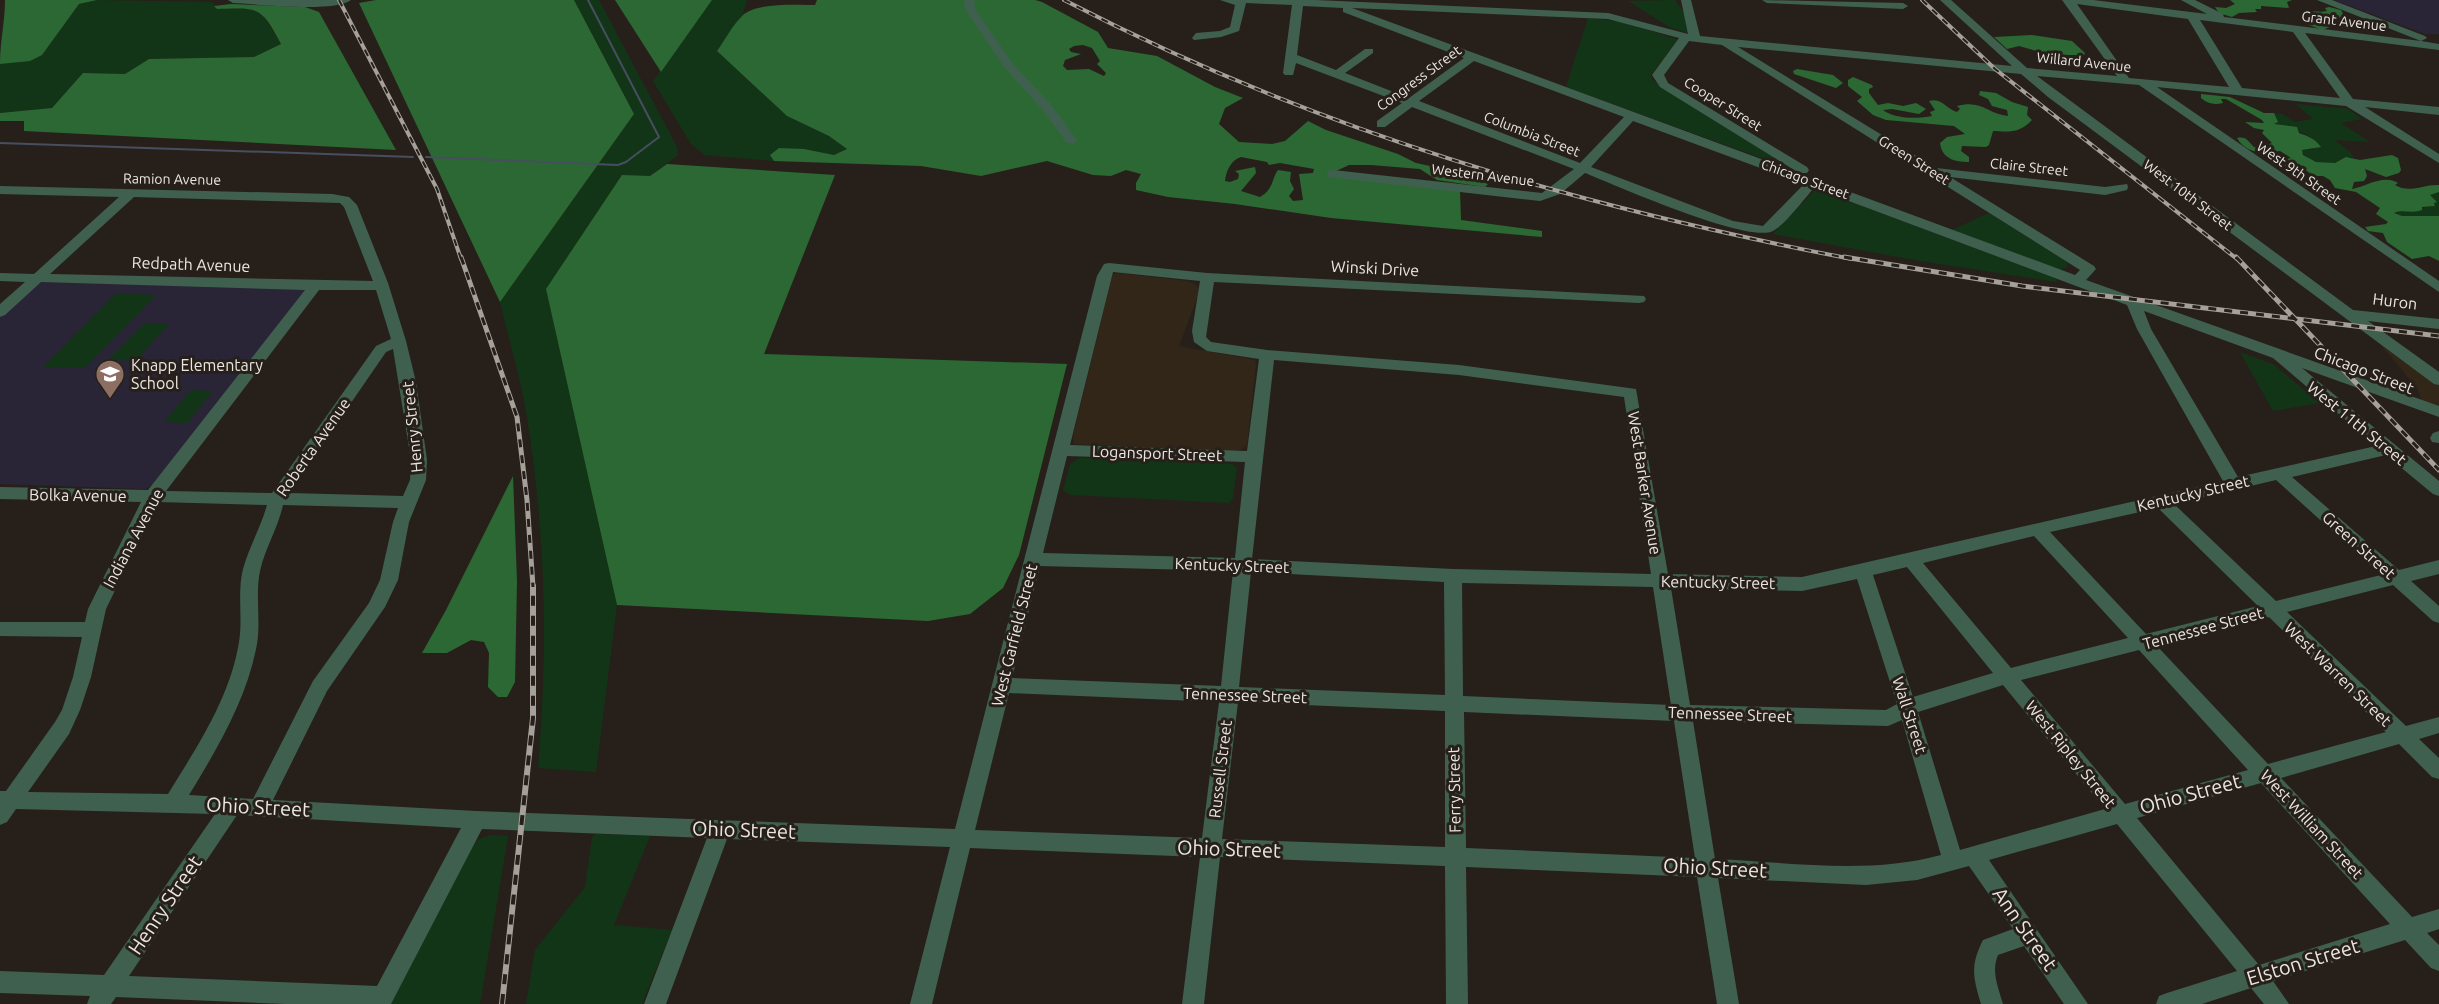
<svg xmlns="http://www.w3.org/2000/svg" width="2439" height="1004" font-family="Ubuntu,sans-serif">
<rect width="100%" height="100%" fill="#27201a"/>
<path fill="#322618" d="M1118 273 1187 281 1197 285 1199 293 1179 346 1255 360 1256 365 1247 445 1242 449 1232 452 1074 444 1073 436 1111 280 1113 274Z
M2380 344 2439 385V410L2423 404 2417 388Z"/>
<path fill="#2a2536" d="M2334 0H2439V34H2425Z
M40 282 301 287 305 290V294L154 483 146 489 0 484V318Z"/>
<path fill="#133517" d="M97 0 212 2 217 9C262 8 258 6 281 44L254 57 149 59 125 74 84 73 52 108 0 113V64L42 55 79 4Z
M574 0H599L677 147 678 155 650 176 546 289 617 605 596 772 538 768C548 651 546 534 527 418 521 379 509 341 500 302L634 114Z
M712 0H747L743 14 717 51 787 116 829 136 847 149 834 155 804 149 771 155 774 161 705 155 691 144 653 81Z
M1675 0 1684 13 1689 33 1671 28 1628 1Z
M1588 18 1623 22 1676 39 1677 41 1651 75 1652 80 1773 156 1774 159 1767 160 1566 87Z
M2296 104 2348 109 2362 119 2341 123 2370 142 2335 140 2350 152 2354 157C2346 157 2343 161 2335 163 2324 166 2306 161 2301 150H2314L2309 136 2289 126 2282 127 2272 123 2274 113 2282 114 2295 122 2313 119Z
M1816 189 2054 278 2057 280 2056 282 1914 260 1773 234Z
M2439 192V216H2402L2393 213 2434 206V199L2429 195Z
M1989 213 2064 260 2068 264 2067 267 2059 270 1952 230Z
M116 293 156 295 85 368 43 367Z
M145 323 169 324 135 361 109 359Z
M2240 352 2273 364 2320 403 2273 411Z
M191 390 213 391 187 423 164 422Z
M1080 458H1130L1232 464 1237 468 1233 498 1229 503 1071 495 1063 490 1070 464Z
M596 834 650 836 614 925 672 930 642 1004H526L535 950 585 887 592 837Z
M490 835 508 836 480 1004H389L470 847 479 839Z"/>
<path fill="#2c6833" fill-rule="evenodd" d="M5 0H97L79 4 42 55 30 61 0 64C0 41 5 22 5 0Z
M376 0H574L634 114 500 302 359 3Z
M615 0H712L661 72Z
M817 0H1035L1042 2 1098 32 1108 48 1157 56 1215 87 1243 98 1225 108 1219 124 1239 142 1272 144 1285 141 1308 121 1326 130 1398 154 1416 163 1462 173 1488 184 1485 187 1437 180 1420 169 1371 165H1349L1336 171 1460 191 1461 220 1542 231V237L1331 218 1235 204 1168 197 1136 190V183L1141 174 1126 170 1111 176 1093 175 1047 161 981 176 921 166 774 161 770 155 779 148 804 149 834 155 847 149 829 136 787 116 717 51C725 40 732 26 742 16 755 2 797 5 815 5ZM1083 45 1092 48 1100 61 1097 64 1106 73 1104 76 1089 69 1067 70 1063 66 1065 60 1081 54 1071 52 1069 49 1074 46ZM1241 157 1267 162 1269 165 1280 163 1314 169 1313 173 1299 174 1303 200 1293 201 1289 196 1294 189 1290 181 1291 172 1278 170C1271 180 1274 189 1260 197L1241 191 1256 173 1255 167 1235 171 1239 174 1238 179 1230 182 1225 181C1226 171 1231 160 1241 157Z
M2230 0H2292L2287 2 2289 8 2261 6V9H2255L2257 12 2239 13 2232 17 2219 13 2215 7 2226 8 2235 4Z
M231 4 305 7 319 12 396 150 24 131V121H0V113L52 108 83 73 125 74 149 59 254 57 281 44C261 6 259 8 217 9L214 6Z
M2329 7 2341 10 2345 18C2332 19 2317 11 2308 15L2310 18 2325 20 2324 23 2330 27 2322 30 2302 22 2306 18 2305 13C2312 10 2320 13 2327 11L2325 8Z
M2032 35 2072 41 2085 53 2084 55H2050L2019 46 2007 49 1994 37Z
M1797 69 1833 75 1843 83 1836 88 1794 74 1793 71Z
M1853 77 1872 85 1873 87 1869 89V93L1878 105 1888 103 1903 106 1916 103 1926 109 1919 114 1892 109 1883 110C1894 119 1918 119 1932 116L1930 112 1935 110 1929 101C1942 97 1946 109 1957 112L1960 109 1957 106C1981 99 1988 114 2008 116L2007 110 1992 106 1988 99 1979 95 1980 91 1996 93 2012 102 2028 107 2027 115 2032 120C2020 133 2010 132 1993 131L1989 145 1986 147 1962 146 1961 151 1969 157V162C1955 162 1942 159 1940 143L1947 137 1965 134 1954 126 1886 120 1873 115 1857 101 1862 97 1848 86V80Z
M2201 94 2230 97 2264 113H2274L2278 122 2274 124 2297 127 2299 133C2308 136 2315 139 2321 147L2302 150 2303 155 2316 162 2335 163 2346 157 2360 160 2392 155 2398 158 2401 170 2399 173 2386 177 2365 169 2367 176 2364 181 2354 182 2352 189C2367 186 2384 174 2398 183L2395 185C2410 194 2423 184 2439 185V192L2430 195 2437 202 2434 203 2435 206 2422 207V210C2413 214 2403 209 2394 213L2402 216H2439V261L2429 256 2412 259 2387 242 2383 233 2368 231 2365 227 2386 224 2388 222 2376 214 2380 208 2356 192 2335 188 2330 180 2323 176H2315L2300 167 2273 165 2272 162 2291 158 2280 151C2264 153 2247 155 2237 138 2247 136 2248 142 2254 147L2260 148 2272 143 2262 133 2264 130 2254 128 2245 122 2264 123 2262 120 2226 99H2221L2223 103C2214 105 2208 104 2201 98Z
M667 164 835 175 764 354 1067 364 1019 555 1003 588 970 614 928 621 617 605 546 289 622 175 650 176Z
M513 476 517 581 515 682 507 697H498L488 687 489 653 484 642 471 640 447 653H422L446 610Z"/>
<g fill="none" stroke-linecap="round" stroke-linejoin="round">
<path stroke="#464e5f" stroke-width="2" d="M0 143 413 157
M426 157 618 165 626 162 659 137 588 0"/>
<path fill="#40604f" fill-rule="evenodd" d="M228 0H351C335 13 257 4 233 3Z
M964 0H974L975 9 1013 64 1049 102 1077 140 1075 143H1067L1041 108 1005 68 965 9Z
M1220 0H1315L1608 13 1688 34 1681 0H1691L1700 36 2012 66 1940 0H1951L2027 68 2117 76 2062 0H2093L2207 14 2181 0H2195L2223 14 2224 17 2421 41 2317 0H2332L2425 36 2427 38 2421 41 2439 44V50L2305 33 2353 99 2439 107V115L2365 107 2439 154V163L2346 106 2157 87 2439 281V292L2139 85 2037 76 2353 310 2439 319V329L2368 321 2439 372V385L2434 384 2048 97 2021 74 1738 47 1936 168 2105 187 2127 184 2128 187 2127 190 2105 195 1950 177 2094 266 2096 269 2086 280 2439 406V417L2302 368 2439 481V496L2433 494 2386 455 2292 477 2399 570 2439 560V574L2411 581 2439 606V623L2433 621 2393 585 2287 612 2406 726 2439 717V733L2419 739 2439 758V779L2432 777 2399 744 2281 778 2412 917 2439 909V929L2427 933 2439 945V971L2431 968 2405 940 2273 981 2289 1004H2264L2251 988 2202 1004H2156L2159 996 2167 993 2237 971 2117 824 1989 860 2088 1004H2064L2024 946 1998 955C1991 971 1998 987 2003 1004H1981C1973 977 1970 966 1983 940L2013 929 1969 866 1917 880 1866 885 1718 878 1739 1004H1717L1697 877 1466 867 1468 1004H1446L1445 866 1220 857 1204 1004H1182L1200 857 970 848 932 1004H910L950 847 727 839 666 1004H644L707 838 482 829 391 1004H286L116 997 111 1004H87L90 996 0 993V971L104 975 215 814 16 809 7 822 0 825V791H6L55 722 62 710 73 677 82 637 0 636V622H85L88 609 141 502 0 499V487L148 490 305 290 41 282 5 315 0 317V304L25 282 0 281V273L34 274 119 197 0 194V186L332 194 349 197 357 205 388 283 406 341 416 382 427 460 426 480 409 522 398 580 385 607 327 691 273 800 476 811 955 829 1097 276 1104 264 1109 263 1207 273 1644 296 1646 299 1644 302 1639 303 1214 282 1206 337 1211 342 1267 350 1459 365 1636 389 1668 574 1802 577 2223 481 2137 329 2127 305 1814 188C1804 199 1785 225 1773 231 1748 244 1615 185 1585 173L1560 194 1540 201 1328 177 1327 174 1328 171 1333 170 1542 193 1574 169 1412 107 1385 127H1377V121L1402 103 1296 63 1293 75H1285L1283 73 1292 5 1246 3 1239 31 1221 37 1194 40 1192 38 1196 33 1220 31 1230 27 1235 5ZM2077 4 2188 19 2229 87 2129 78ZM1303 6 1343 8V12L1464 58 1409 98 1345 73 1373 53V49H1365L1336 70 1297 55ZM1352 8 1608 19 1679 38 1652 75 1660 87 1799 173H1807L1809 170 1807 167 1668 83 1664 75 1689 41 1722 45 2080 270 2075 275ZM2200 20 2293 32 2340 98 2242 88ZM1474 61 1624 117 1580 163 1419 101ZM1633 121 1804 184 1763 226 1733 221 1591 167ZM134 197 340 203 344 207 373 281 50 274ZM1113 272 1200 281 1192 331 1194 342 1207 351 1259 359 1247 451 1070 445ZM319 290H376L391 339 376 346 272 493 166 491ZM2144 311 2273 358 2376 446 2238 477 2151 329ZM393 349 411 460 410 480 403 496 289 493 386 352ZM1274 360 1459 375 1624 397 1651 574 1453 569 1252 559ZM1067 456 1245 462 1235 558 1043 553ZM2276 480 2381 575 2276 601 2174 504ZM158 502 267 505C261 527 249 547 243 569 237 593 243 618 239 642 230 698 197 747 168 794L28 792 69 734 80 710 91 677 106 609ZM283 505 398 508 393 522 380 580 369 603 313 681 253 799 189 795C217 749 247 699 257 644 261 620 255 595 260 571 265 548 278 528 283 505ZM2158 508 2258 606 2146 634 2050 532ZM2034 536 2128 638 2011 668 1923 563ZM1040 566 1233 571 1221 686 1012 678ZM1907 567 1993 673 1913 697 1873 575ZM1251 572 1444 582 1445 695 1239 687ZM1857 579 1897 704 1886 710 1690 705 1671 588 1802 591ZM1462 583 1653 587 1671 705 1463 696ZM2269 617 2386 732 2268 764 2157 646ZM2139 650 2248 770 2125 804 2021 680ZM2003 685 2105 809 1960 850 1918 712ZM1009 693 1219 702 1202 838 975 830ZM1238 702 1445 711V847L1222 839ZM1464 712 1674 721 1695 858 1466 848ZM1902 720 1941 855C1869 875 1789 862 1715 859L1693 721 1888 726ZM2261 783 2390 924 2259 965 2137 818ZM237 815 461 828 377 986 129 976Z
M1762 0 1903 3 1908 6 1903 9 1767 3Z
M2439 431V443L2432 442 2430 438 2433 433Z"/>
<g stroke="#a6a09b" stroke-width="4">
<path id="rail-far2" d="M339 0 437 189 461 259
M1064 0C1315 130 1575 206 1852 259
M1922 0 1995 69 2237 259"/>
</g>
<g stroke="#a6a09b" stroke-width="5">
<path id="rail-far1" d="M461 257 517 417 527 500 533 587
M1844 257 2022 286 2439 336
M2236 257 2439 470"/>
</g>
<g stroke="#a6a09b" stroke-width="6">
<path id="rail" d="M502 1004 533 718V586"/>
</g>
<use href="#rail-far2" stroke="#27201a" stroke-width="2" stroke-dasharray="7" stroke-linecap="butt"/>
<use href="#rail-far1" stroke="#27201a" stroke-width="3" stroke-dasharray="8" stroke-linecap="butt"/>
<use href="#rail" stroke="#27201a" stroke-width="4" stroke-dasharray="10" stroke-linecap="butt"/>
</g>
<defs>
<g id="school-pin" transform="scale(1.5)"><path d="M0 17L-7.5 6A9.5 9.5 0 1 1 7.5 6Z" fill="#8d6e63" stroke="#27201a"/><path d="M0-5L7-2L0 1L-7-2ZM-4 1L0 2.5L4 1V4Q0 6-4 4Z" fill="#fff"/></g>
</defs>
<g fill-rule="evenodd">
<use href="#school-pin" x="110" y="374"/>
</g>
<g text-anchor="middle" stroke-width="6" stroke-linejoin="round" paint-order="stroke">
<g font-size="14" fill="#ebe5e2" stroke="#27201a">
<text transform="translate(2344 21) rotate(7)" y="5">Grant Avenue</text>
<text transform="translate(2084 62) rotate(6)" y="5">Willard Avenue</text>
<text transform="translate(1419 78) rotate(-36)" y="5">Congress Street</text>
<text transform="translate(1723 104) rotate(32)" y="5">Cooper Street</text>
<text transform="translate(1532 134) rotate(21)" y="5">Columbia Street</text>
<text transform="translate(1914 160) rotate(32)" y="5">Green Street</text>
<text transform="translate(2029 167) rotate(6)" y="5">Claire Street</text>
<text transform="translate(2299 173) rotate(35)" y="5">West 9th Street</text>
<text transform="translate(1483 175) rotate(7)" y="5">Western Avenue</text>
<text transform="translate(172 179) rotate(1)" y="5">Ramion Avenue</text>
<text transform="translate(1805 179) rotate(20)" y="5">Chicago Street</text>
<text transform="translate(2188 195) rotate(37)" y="5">West 10th Street</text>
</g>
<g font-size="16" fill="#ebe5e2" stroke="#27201a">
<text transform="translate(191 264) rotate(2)" y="6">Redpath Avenue</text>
<text transform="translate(1375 268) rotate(3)" y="6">Winski Drive</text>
<text transform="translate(2395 301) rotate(7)" y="6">Huron</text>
<text transform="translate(2364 370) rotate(21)" y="6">Chicago Street</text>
<text transform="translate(2357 423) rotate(39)" y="6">West 11th Street</text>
<text transform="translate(412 427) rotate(-96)" y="6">Henry Street</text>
<text transform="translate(313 447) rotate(-55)" y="6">Roberta Avenue</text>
<text transform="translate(1157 453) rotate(2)" y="6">Logansport Street</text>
<text transform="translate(1645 483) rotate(81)" y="6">West Barker Avenue</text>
<text transform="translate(2193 493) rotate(-13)" y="6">Kentucky Street</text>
<text transform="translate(78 495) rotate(1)" y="6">Bolka Avenue</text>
<text transform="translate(133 538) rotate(-62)" y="6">Indiana Avenue</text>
<text transform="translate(2359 545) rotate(42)" y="6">Green Street</text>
<text transform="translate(1232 565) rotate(2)" y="6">Kentucky Street</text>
<text transform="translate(1718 582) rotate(1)" y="6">Kentucky Street</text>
<text transform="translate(2203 628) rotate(-15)" y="6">Tennessee Street</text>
<text transform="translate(1014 635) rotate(-76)" y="6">West Garfield Street</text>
<text transform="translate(2338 674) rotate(44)" y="6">West Warren Street</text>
<text transform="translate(1245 695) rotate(2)" y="6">Tennessee Street</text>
<text transform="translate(1730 714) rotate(2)" y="6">Tennessee Street</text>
<text transform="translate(1910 715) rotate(72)" y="6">Wall Street</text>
<text transform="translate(2071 754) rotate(51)" y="6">West Ripley Street</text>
<text transform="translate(1220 769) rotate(-83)" y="6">Russell Street</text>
<text transform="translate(1454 790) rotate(-91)" y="6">Ferry Street</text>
<text transform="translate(2312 824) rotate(47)" y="6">West William Street</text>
</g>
<g font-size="16" fill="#ebe5e2" stroke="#27201a" text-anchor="start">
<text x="131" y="371">Knapp Elementary<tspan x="131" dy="18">School</tspan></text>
</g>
<g font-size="20" fill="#ebe5e2" stroke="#27201a">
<text transform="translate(2190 794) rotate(-15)" y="7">Ohio Street</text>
<text transform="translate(258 807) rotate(3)" y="7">Ohio Street</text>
<text transform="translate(744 830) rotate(2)" y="7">Ohio Street</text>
<text transform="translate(1229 849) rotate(2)" y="7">Ohio Street</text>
<text transform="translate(1715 868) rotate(3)" y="7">Ohio Street</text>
<text transform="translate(165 905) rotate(-56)" y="7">Henry Street</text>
<text transform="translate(2025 929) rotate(55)" y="7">Ann Street</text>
<text transform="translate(2303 962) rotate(-17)" y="7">Elston Street</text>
</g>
</g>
</svg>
